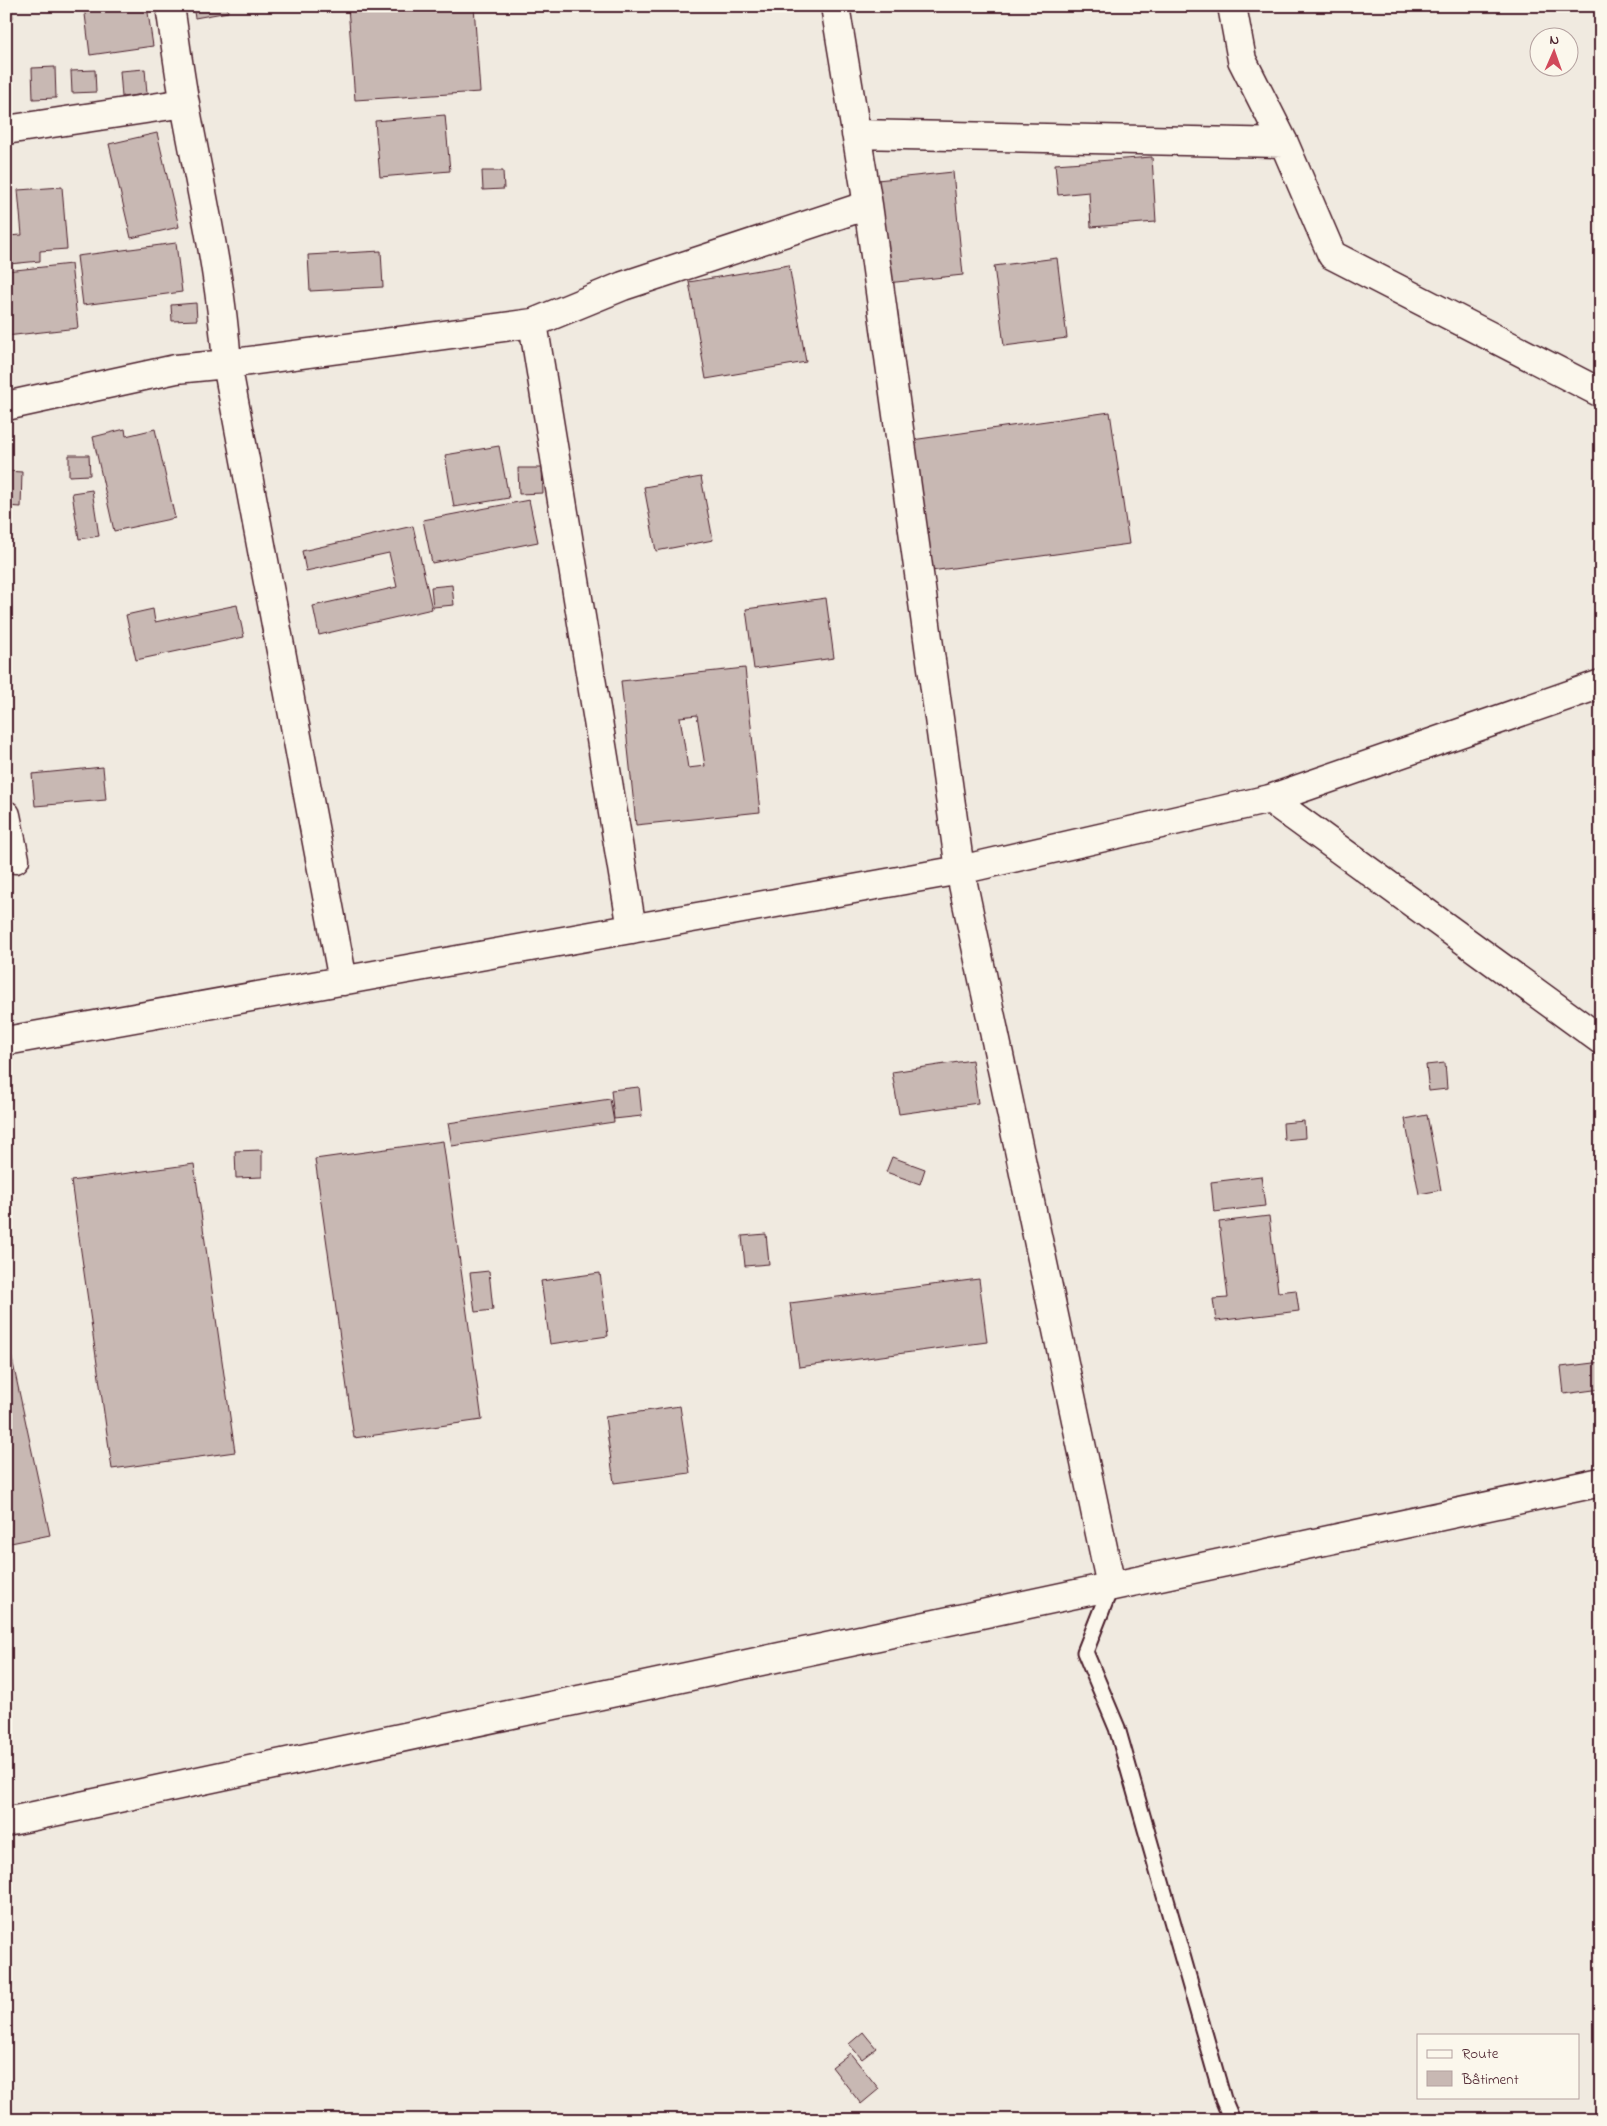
<svg xmlns="http://www.w3.org/2000/svg" width="1607" height="2126" font-family="'Indie Flower',sans-serif">
<rect width="100%" height="100%" fill="#f0eae0"/>
<filter id="ink" filterUnits="userSpaceOnUse"><feTurbulence type="fractalNoise" baseFrequency=".02" numOctaves="2"/><feDisplacementMap in="SourceGraphic" scale="10" xChannelSelector="R" yChannelSelector="G"/><feConvolveMatrix kernelMatrix="1 2 1 2 8 2 1 2 1" color-interpolation-filters="sRGB"/></filter>
<g filter="url(#ink)">
<path fill="#c8b8b3" stroke="#4a1f2b" fill-rule="evenodd" d="M6 6H12L13 18 6 19Z
M84 6H147L153 46 90 55Z
M193 6H227L228 12 195 18Z
M474 6 480 92 355 100 348 7Z
M55 67 56 98 33 99 32 68Z
M145 69 147 94 122 97 120 71Z
M95 70 96 92 72 93 71 71Z
M445 115 450 171 380 177 375 121Z
M157 133 179 227 131 238 109 144Z
M1152 157 1156 222 1091 227 1089 192 1058 195 1055 164Z
M482 171H503L504 189 483 190Z
M953 172 963 275 887 283 877 180Z
M62 187 67 249 40 251V261L9 264 7 236 22 235 18 190Z
M176 243 182 292 83 305 77 256Z
M381 251 383 287 310 291 308 255Z
M1057 258 1067 338 1004 346 994 266Z
M71 264 78 328 6 336V271Z
M789 265 806 362 706 379 689 282Z
M196 303 197 320 172 321 171 305Z
M1110 412 1129 544 931 571 912 440Z
M125 429 126 436 155 429 175 518 114 531 93 437Z
M499 446 509 498 454 507 445 455Z
M69 455H89L90 475 69 476Z
M518 468H542L543 493 519 494Z
M6 471 22 472 21 507 6 506Z
M701 477 713 540 656 551 644 487Z
M92 490 99 536 79 539 72 493Z
M529 500 538 542 432 563 423 520Z
M413 526 432 609 319 635 313 606 397 587 389 553 306 571 302 551Z
M452 585 454 605 433 607 431 587Z
M826 598 834 658 754 669 746 609Z
M237 605 244 637 136 660 126 615 153 609 155 622Z
M745 668 760 812 636 825 621 681ZM697 715 705 766 688 768 680 717Z
M103 767 106 800 35 806 32 774Z
M972 1060 978 1103 899 1114 892 1072Z
M1445 1063 1447 1089 1429 1091 1426 1065Z
M639 1087 642 1116 614 1119 611 1090Z
M610 1099 614 1122 452 1146 448 1123Z
M1427 1115 1441 1190 1419 1194 1405 1119Z
M1304 1121 1305 1138 1284 1140 1283 1123Z
M443 1141 482 1420 354 1438 315 1159Z
M262 1150V1177L236 1178 235 1151Z
M892 1157 925 1169 920 1184 886 1172Z
M194 1164 235 1452 112 1469 71 1181Z
M1261 1176 1265 1206 1214 1212 1211 1182Z
M1269 1216 1278 1292 1296 1290 1299 1311 1216 1321 1213 1299 1228 1298 1219 1222Z
M766 1234 769 1264 745 1266 742 1236Z
M489 1271 493 1310 475 1312 470 1273Z
M600 1273 608 1336 550 1344 541 1281Z
M979 1279 987 1342 799 1367 790 1303Z
M6 1331 50 1535 6 1544Z
M1601 1362V1389L1564 1394 1561 1367Z
M680 1406 690 1473 614 1483 605 1417Z
M863 2032 876 2048 862 2059 849 2044Z
M850 2053 879 2089 861 2104 832 2067Z"/>
<g fill="none" stroke-linecap="round" stroke-linejoin="round">
<g stroke="#4a1f2b" stroke-width="19">
<path id="lane" d="M1111 1586 1085 1652 1117 1728 1223 2099 1232 2120"/>
</g>
<g stroke="#4a1f2b" stroke-width="31">
<path id="street" d="M170 6C175 39 179 72 185 104 201 191 221 276 227 364L343 981
M835 6 868 205 960 870 1111 1586
M1232 6 1242 60 1284 143 1332 255 1601 393
M6 130 185 103
M856 134 1284 143
M533 323 632 929
M6 406 176 369 227 364 533 323 623 286 868 205
M1270 799 1601 684
M6 815 15 859
M6 1041 960 870 1270 799 1601 1040"/>
</g>
<g stroke="#4a1f2b" stroke-width="31">
<path id="primary" d="M6 1822 1601 1482"/>
</g>
<use href="#lane" stroke="#fbf7ec" stroke-width="15"/>
<use href="#street" stroke="#fbf7ec" stroke-width="28"/>
<use href="#primary" stroke="#fbf7ec" stroke-width="28"/>
</g>
</g>
<rect width="1607" height="2126" fill="none" stroke="#fbf7ec" stroke-width="25"/>
<rect x="12" y="12" width="1582" height="2101" fill="none" stroke="#4a1f2b" stroke-width="2" filter="url(#ink)"/>
<rect x="1417" y="2034" width="162" height="65" fill="#fbf7ec" stroke="#b4a19f"/>
<rect x="1427" y="2050" width="25" height="8" fill="#fbf7ec" stroke="#b4a19f"/>
<text x="1462" y="2058" font-size="15" fill="#4a1f2b">Route</text>
<rect x="1427" y="2071" width="25" height="15" fill="#c8b8b3" stroke="#b4a19f"/>
<text x="1462" y="2084" font-size="15" fill="#4a1f2b">Bâtiment</text>
<g transform="translate(1554 52) rotate(2)"><circle r="24" fill="#fbf7ec" stroke="#b4a19f"/>
<path d="M0-4L9 19L0 12L-9 19Z" fill="#d1495b"/>
<text y="-8" font-size="14" font-weight="bold" text-anchor="middle" fill="#4a1f2b">N</text>
</g>
</svg>
